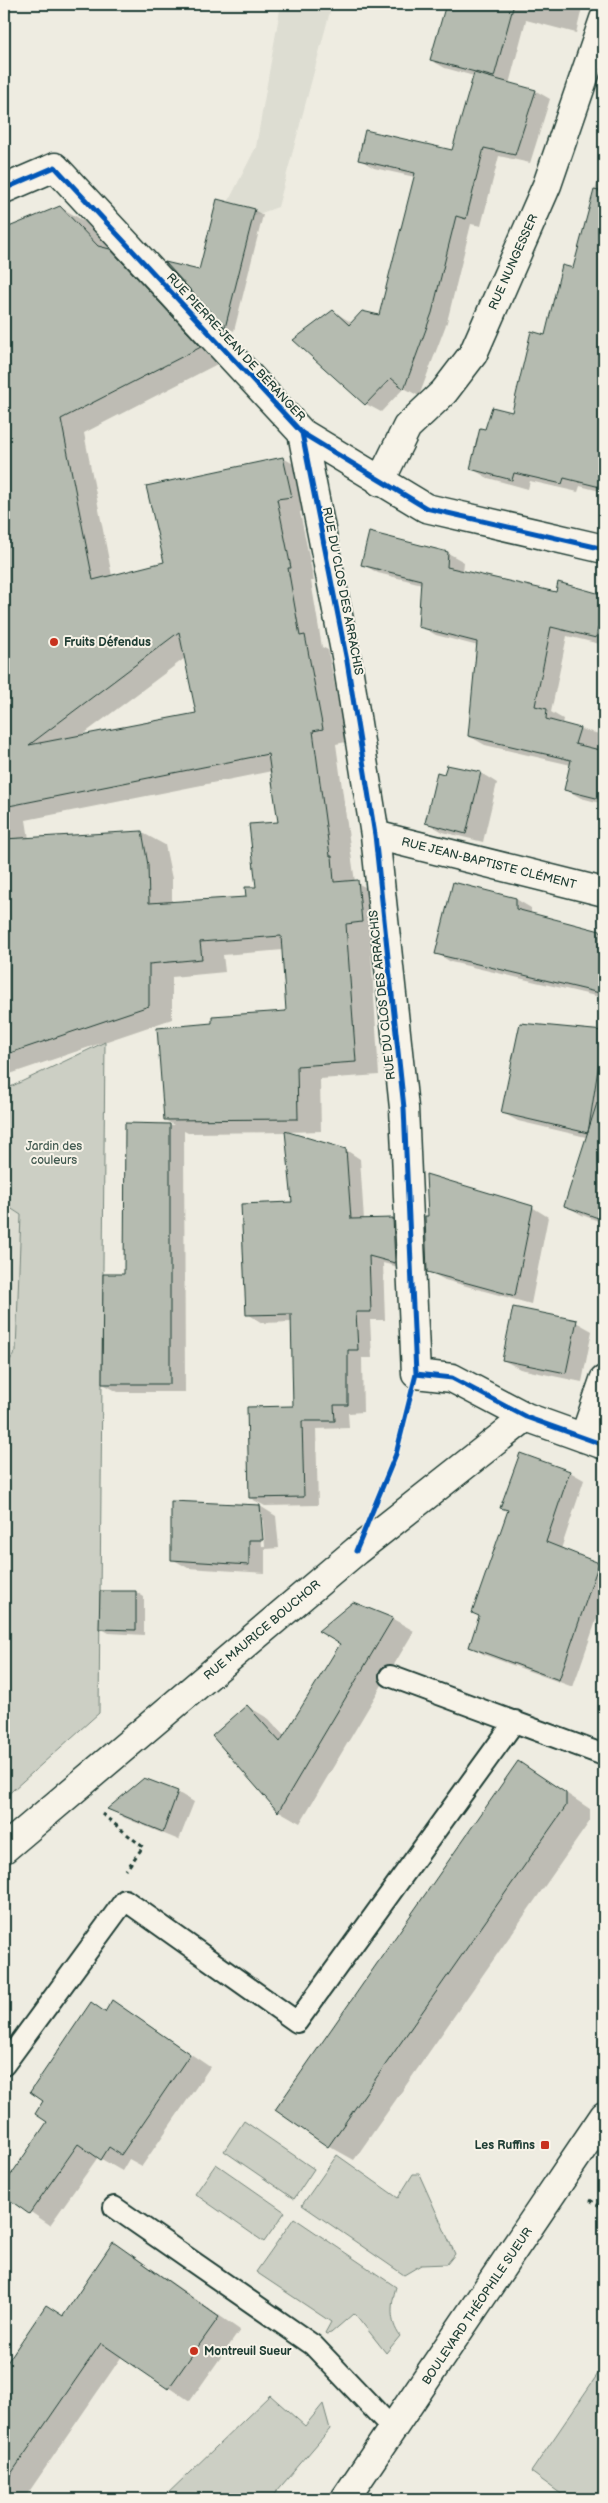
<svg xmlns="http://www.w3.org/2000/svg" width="608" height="2503" font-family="'Balsamiq Sans',sans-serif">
<rect width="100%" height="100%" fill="#eeece1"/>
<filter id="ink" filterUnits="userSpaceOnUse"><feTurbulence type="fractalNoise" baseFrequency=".02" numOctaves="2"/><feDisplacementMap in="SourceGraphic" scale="10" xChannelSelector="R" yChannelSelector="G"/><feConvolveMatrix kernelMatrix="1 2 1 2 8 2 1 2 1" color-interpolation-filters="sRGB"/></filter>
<g filter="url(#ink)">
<path fill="#ddddd2" d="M281 4H332L278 207 214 230 256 147Z
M4 1204 21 1215 16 1351 4 1369Z"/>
<path fill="#cccfc4" stroke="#76867c" d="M105 1042 99 1713 4 1798V1369L16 1351 21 1215 4 1204V1090Z
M244 2121 314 2169 294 2199 224 2151Z
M337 2155 398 2198 413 2174H419L455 2254 447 2264 421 2265 404 2275 302 2205Z
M216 2164 285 2212 264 2242 195 2194Z
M294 2218 396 2287C391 2304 389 2321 400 2336L386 2353 356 2315 353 2314 331 2333 326 2334 325 2333 331 2322 256 2272Z
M604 2365V2499H568L531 2472Z
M270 2395 305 2426 323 2404 330 2429 270 2499H162Z"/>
<path fill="#0003" fill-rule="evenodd" d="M153 4H180L179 9Z
M447 4H583L576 33 526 20 509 84 536 91 550 99 530 163 499 156 481 226 471 224 447 322 419 396 404 388 381 412 366 404 333 311 352 323 380 316 415 177 374 168 359 159 453 151 474 76 445 68 431 60Z
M599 176 604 177V492L580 486 578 492 530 481 528 489 488 478 472 469 486 431 513 413 574 270Z
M60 207 84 221 113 252 133 264 223 361 84 433 112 576 165 563 283 458 306 471 315 510 300 512 314 581H311L322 647 328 650 346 742 336 744 355 882 381 895 385 935 370 936 379 1075 320 1079 321 1131 287 1132 346 1150 360 1159 364 1220 393 1219 408 1227 410 1270 383 1263 385 1320H370L372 1358H362L363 1412 348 1413 349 1428 316 1429 318 1505 265 1506 250 1498 294 1407 293 1322 262 1323 248 1314 293 1203 287 1132 188 1133 184 1131 185 1392H118L103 1384 125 1275 126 1125H174L165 1120 214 1024 287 1012 283 950 223 955 225 972 172 977V1019L10 1074 4 1148V230ZM185 658 198 714 81 736ZM272 771 279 823 257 888 247 898 172 903V879L165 845 141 832 29 839 26 820Z
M254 210 263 215 234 331 226 327 168 264 200 272Z
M448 553 464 562 463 572 557 593 559 584 604 596V645L567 636 551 712 563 719 562 724 603 735 604 732V804L581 798 565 789 571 765 485 745 469 736 478 646 436 635 420 626 422 584 378 573 362 564Z
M448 766 481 773 497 783 483 842 443 832 427 823Z
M516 899 531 908V914L604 932V998L451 962 436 953Z
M521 1025 604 1032 603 1141 518 1121 503 1113Z
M586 1142 604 1147V1223L582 1215 566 1206Z
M532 1207 548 1217 531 1304 445 1280 428 1271 429 1217Z
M576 1322 592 1331 582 1382 520 1369 503 1360Z
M520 1455 570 1472 584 1480 561 1549 604 1567V1598L573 1687 485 1655 470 1646 480 1616 474 1613 509 1511 502 1507Z
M260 1506 276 1516 279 1548 265 1549V1573L188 1568 172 1559ZM260 1513H262L265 1546H262Z
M136 1592 144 1597V1635L109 1633 100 1628Z
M353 1604 393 1619 414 1631 300 1823 279 1811 247 1706 269 1719 285 1737 342 1644Z
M519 1762 590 1809V1821L354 2160 329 2146Z
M177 1792 194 1802 179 1840 125 1818 110 1808Z
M113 2001 210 2067 142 2166 129 2159 122 2171 98 2157 50 2225 4 2194V2187L49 2122 45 2101Z
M113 2244 135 2257 240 2330 190 2401 122 2356 24 2499H4V2369L47 2307 64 2317Z"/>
<path fill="#b5bbb0" stroke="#1f3d34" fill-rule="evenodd" d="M446 4H514L494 77 430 60Z
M474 73 536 90 515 155 484 148 466 219 456 216 432 313 404 389 391 378 365 405 293 340 333 310 349 325 362 311 379 315 415 173 358 160 365 130 452 150Z
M594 190 604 192V488L564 478 562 484 514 473 512 480 470 469 480 428 485 429 492 407 512 412 531 331 545 335 562 265 573 268Z
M217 199 255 209 225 328 165 262 199 270Z
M60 206 98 246 110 249 201 347 61 419 93 580 164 562 146 486 283 457 292 497 277 499 291 568H288L300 636 305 635 323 729 313 731 330 856H332L334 882 358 880 362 922 346 924 356 1062 297 1066 298 1119 164 1120 157 1028 212 1023V1016L286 1011 281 936 200 942 202 959 149 964V1006L4 1055V839L142 831 148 865 149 903 246 897 245 887H256L249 824 278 822 268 754 4 807V229ZM179 632 196 713 29 745Z
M369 532 448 552 447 567 556 592 558 582 604 595V630L598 628 596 638 551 627 535 706 547 709 546 719 580 728 575 744 604 751V800L564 790 571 760 468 736 477 642 418 627 421 580 361 565Z
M447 765 481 772 466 834 425 823 437 772 444 774Z
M453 882 516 898V909L604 932V994L435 954Z
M520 1023 604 1031 588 1133 501 1113Z
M597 1103 604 1105V1220L564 1206Z
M125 1123 170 1124V1384H102L103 1274H124Z
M285 1131 346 1149 351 1219 393 1218 395 1263 369 1256 371 1312H356L358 1350H348V1405H334L335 1421H302L304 1497 249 1498 247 1407 293 1406 291 1314 246 1315 241 1204 292 1202Z
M426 1174 533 1206 515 1296 427 1272 425 1216H428Z
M513 1307 577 1320 566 1373 502 1360Z
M520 1453 570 1471 546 1542 599 1563 559 1680 469 1647 479 1616 472 1613 508 1510 500 1508Z
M171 1501 260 1505 263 1540H249V1565L171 1560Z
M100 1591H136V1630L99 1629Z
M353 1602 393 1618 278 1812 212 1736 247 1705 280 1742 340 1644 318 1631Z
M518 1761 566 1793V1806L328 2147 275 2110Z
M144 1778 178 1791 163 1832 107 1809Z
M112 2000 190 2054 121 2155 109 2147 101 2160 78 2144 29 2214 4 2196V2185L47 2122 35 2114 43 2101 30 2092 91 2002 105 2012Z
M113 2242 219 2317 168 2389 101 2343 4 2484V2367L46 2305 63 2316Z"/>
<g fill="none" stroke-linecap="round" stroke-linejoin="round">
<g stroke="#1f3d34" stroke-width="24">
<path id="lane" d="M390 1676 604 1755
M4 2065 125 1900 297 2022 515 1721
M114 2207 313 2345 393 2429"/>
</g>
<g stroke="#1f3d34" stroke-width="31">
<path id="street" d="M4 189 55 167 302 433 426 508 604 549
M302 433 347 661 375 835 404 1108 416 1374 452 1378 526 1417 604 1445
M380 482 407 427 444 392 473 354 547 185 604 19
M375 835 604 892
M584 1438 604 1380
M4 1849 356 1551 526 1417"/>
</g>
<g stroke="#1f3d34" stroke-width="31">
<path id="secondary" d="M345 2499 604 2116"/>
</g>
<path stroke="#1f3d34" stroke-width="3" stroke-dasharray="4 4" stroke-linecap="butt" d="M102 1814 143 1847 126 1870
M590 2200 604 2209"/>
<use href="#lane" stroke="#f7f3e8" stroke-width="20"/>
<use href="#street" stroke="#f7f3e8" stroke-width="28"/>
<use href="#secondary" stroke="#f7f3e8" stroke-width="28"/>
<g stroke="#f7f3e8" stroke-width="8">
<path id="cycleway" d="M4 189 55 167 302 433 426 508 604 549
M302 433 347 661 375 835 404 1108 416 1374 396 1454 356 1551
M416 1374 452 1378 526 1417 604 1445"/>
</g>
<use href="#cycleway" stroke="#0057b8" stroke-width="5"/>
</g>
</g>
<g fill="#c8321e" stroke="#f7f3e8" stroke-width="2">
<circle cx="54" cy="642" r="5"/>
<rect x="540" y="2140" width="10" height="10" rx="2.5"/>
<circle cx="194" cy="2351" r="5"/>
</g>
<g text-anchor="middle" stroke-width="4" stroke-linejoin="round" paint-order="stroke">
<g font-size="12" fill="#1f3d34" stroke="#f7f3e8">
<text transform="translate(513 262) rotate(-66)" y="4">RUE NUNGESSER</text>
<text transform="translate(236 347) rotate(47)" y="4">RUE PIERRE-JEAN DE BÉRANGER</text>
<text transform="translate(343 591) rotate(79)" y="4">RUE DU CLOS DES ARRACHIS</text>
<text transform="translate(489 863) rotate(14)" y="4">RUE JEAN-BAPTISTE CLÉMENT</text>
<text transform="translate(382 995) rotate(-96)" y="4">RUE DU CLOS DES ARRACHIS</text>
<text transform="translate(262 1630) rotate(-40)" y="4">RUE MAURICE BOUCHOR</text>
<text transform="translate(477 2306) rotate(-56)" y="4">BOULEVARD THÉOPHILE SUEUR</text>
</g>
<g font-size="12" font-weight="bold" fill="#1f3d34" stroke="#f7f3e8" text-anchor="start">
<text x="64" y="646">Fruits Défendus</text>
<text x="535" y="2149" text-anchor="end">Les Ruffins</text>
<text x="204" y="2355">Montreuil Sueur</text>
</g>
<g font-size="12" fill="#425a51" stroke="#f7f3e8">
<text x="54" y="1150">Jardin des<tspan x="54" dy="14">couleurs</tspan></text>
</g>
</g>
<rect width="608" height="2503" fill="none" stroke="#f7f3e8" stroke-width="20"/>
<rect x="10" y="10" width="588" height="2483" fill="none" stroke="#1f3d34" stroke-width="2" filter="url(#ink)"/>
</svg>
